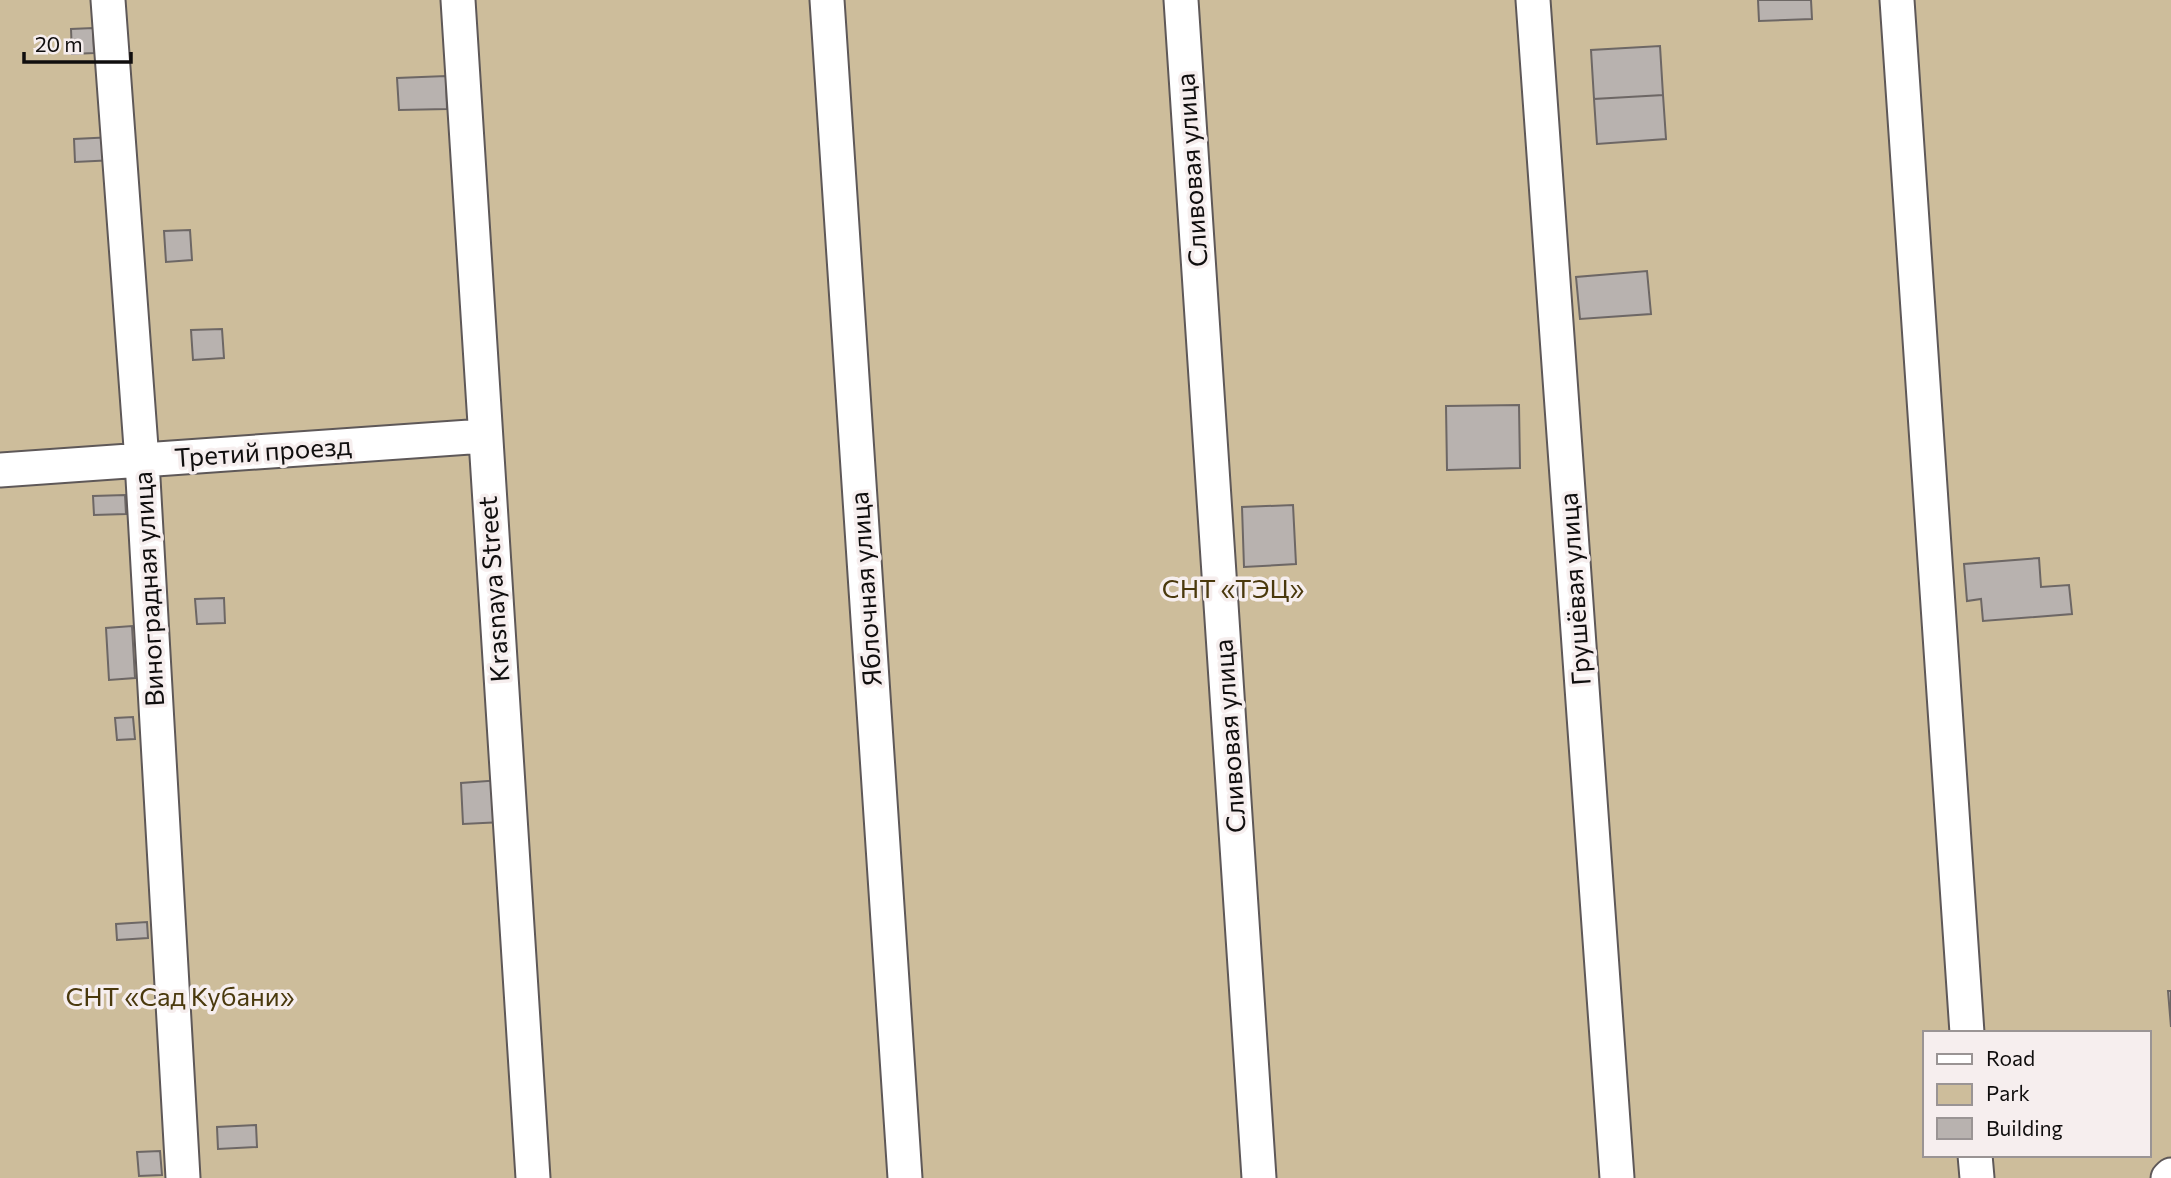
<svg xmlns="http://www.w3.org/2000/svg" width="2171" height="1178" font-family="Commissioner,sans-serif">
<rect width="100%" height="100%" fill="#e8e1e1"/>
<path fill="#cdbd9b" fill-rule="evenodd" d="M0 0H2171V1178H0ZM1924 1033H2148V1155H1924Z"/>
<path fill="#b8b2af" stroke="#6d6765" stroke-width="2" d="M1758 0H1811L1812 19 1759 21Z
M93 28 94 53 72 54 71 29Z
M1660 46 1663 95 1594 99 1591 50Z
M446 76 447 109 399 110 397 78Z
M1663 95 1666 139 1597 144 1594 99Z
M114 137 115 160 75 162 74 139Z
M190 230 192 260 166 262 164 231Z
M1647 271 1651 314 1580 319 1576 277Z
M222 329 224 358 193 360 191 330Z
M1519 405 1520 468 1447 470 1446 406Z
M125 495 126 514 94 515 93 496Z
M1293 505 1296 564 1244 567 1242 507Z
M2039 558 2041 587 2069 585 2072 614 1983 621 1981 599 1967 601 1964 564Z
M224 598 225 623 197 624 195 599Z
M132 626 135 678 109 680 106 628Z
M133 717 135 739 117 740 115 718Z
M501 780 503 822 463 824 461 783Z
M147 922 148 938 117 940 116 924Z
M2168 991H2171V1027Z
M256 1125 257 1147 218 1149 217 1127Z
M160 1151 162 1175 139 1176 137 1152Z"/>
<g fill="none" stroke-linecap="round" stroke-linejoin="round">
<g stroke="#5e5858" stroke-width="37">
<path id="street" d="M108 0 142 461 183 1178
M458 0 533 1178
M827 0 905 1178
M1181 0 1259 1178
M1533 0 1617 1178
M1897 0 1967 1033
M0 470 484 436
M1975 1155 1977 1178
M2168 1178 2171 1175"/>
</g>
<use href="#street" stroke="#fff" stroke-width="33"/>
</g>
<g text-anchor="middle" stroke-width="7" stroke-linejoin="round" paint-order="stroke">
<g font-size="26" fill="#100e0e" stroke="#f6eeee">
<text transform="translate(1192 170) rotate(-94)" y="9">Сливовая улица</text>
<text transform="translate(263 452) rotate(-4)" y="9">Третий проезд</text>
<text transform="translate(149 589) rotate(-93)" y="9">Виноградная улица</text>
<text transform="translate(494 589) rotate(-94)" y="9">Krasnaya Street</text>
<text transform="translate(866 589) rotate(-94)" y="9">Яблочная улица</text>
<text transform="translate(1575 589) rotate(-94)" y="9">Грушёвая улица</text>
<text transform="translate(1230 736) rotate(-94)" y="9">Сливовая улица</text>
</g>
<g font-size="26" fill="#4a390d" stroke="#f6eeee">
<text x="1233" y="598">СНТ «ТЭЦ»</text>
<text x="180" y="1006">СНТ «Сад Кубани»</text>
</g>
</g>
<rect x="1923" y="1031" width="228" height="126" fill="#f6eeee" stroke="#9a9494" stroke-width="2"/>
<rect x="1937" y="1054" width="35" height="10" fill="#ffffff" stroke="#9a9494" stroke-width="2"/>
<text x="1986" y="1066" font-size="21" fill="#100e0e">Road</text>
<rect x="1937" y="1084" width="35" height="21" fill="#cdbd9b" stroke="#9a9494" stroke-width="2"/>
<text x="1986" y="1101" font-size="21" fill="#100e0e">Park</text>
<rect x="1937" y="1118" width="35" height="21" fill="#b8b2af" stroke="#9a9494" stroke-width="2"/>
<text x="1986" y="1136" font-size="21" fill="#100e0e">Building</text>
<path d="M24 52v10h107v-10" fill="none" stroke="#100e0e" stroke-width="3.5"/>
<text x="35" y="52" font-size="21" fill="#100e0e" stroke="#f6eeee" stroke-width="5" paint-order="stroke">20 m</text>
</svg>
